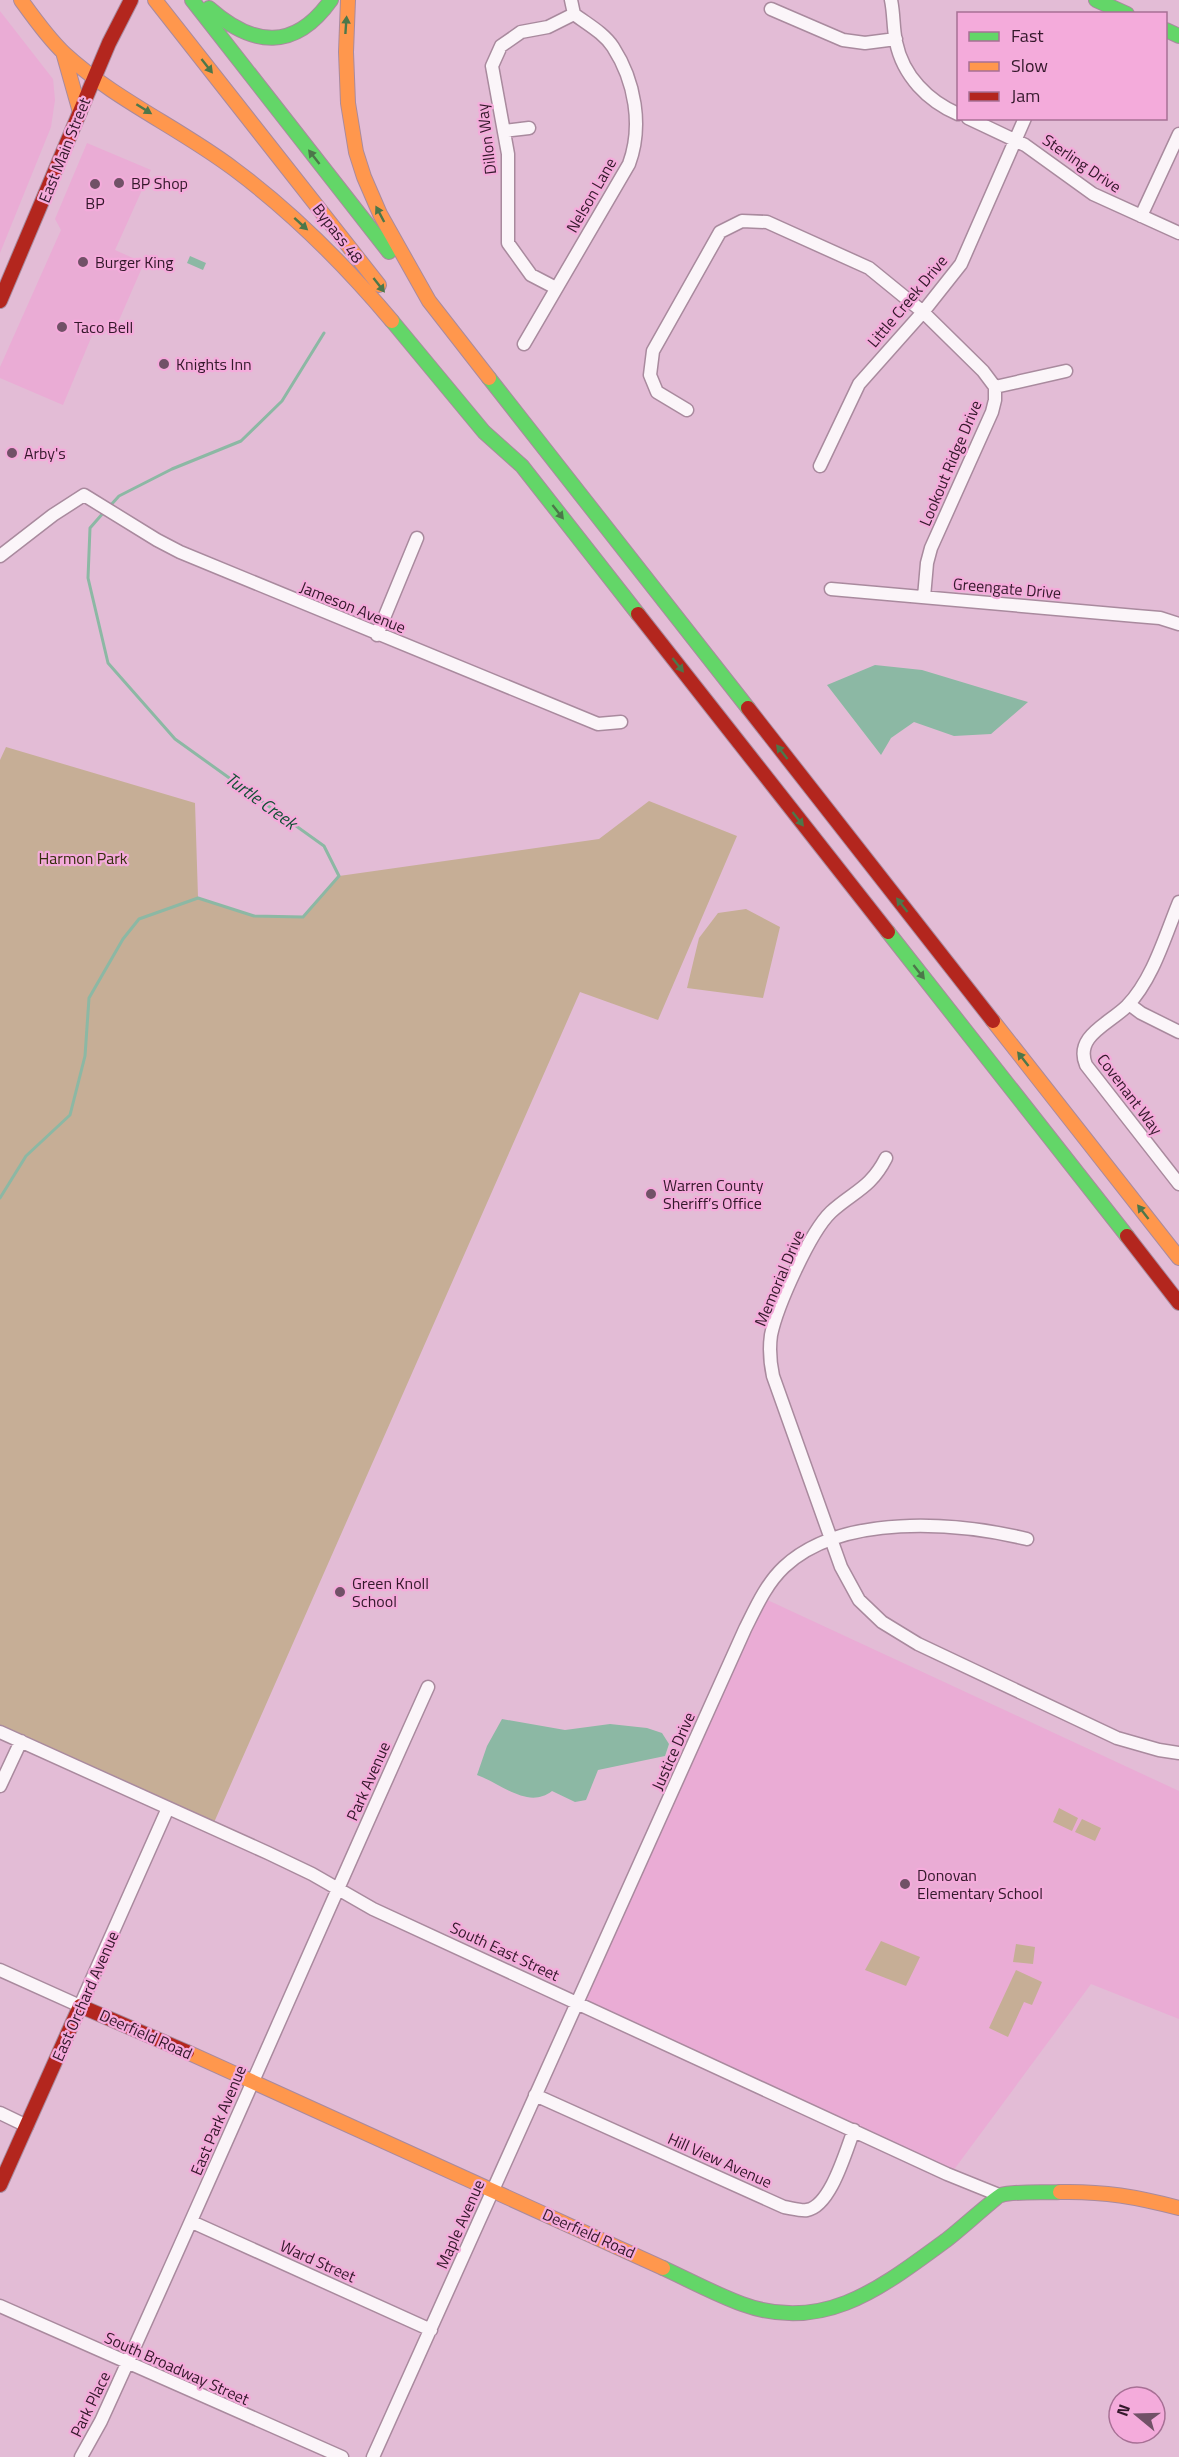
<svg xmlns="http://www.w3.org/2000/svg" width="1179" height="2457" font-family="'Titillium Web',sans-serif">
<rect width="100%" height="100%" fill="#e3bcd6"/>
<path fill="#eaacd5" d="M0 11 53 79 55 100 51 127 0 253Z
M87 143 151 170 115 250 144 263 113 334 96 326 63 405 0 378V367L61 230 55 219Z
M761 1597 1179 1791V2019L1091 1984 950 2175 577 2003Z"/>
<path fill="#c6ae96" d="M6 747 195 803 198 897 254 916 303 917 339 876 599 839 649 801 737 836 658 1020 580 992 212 1827 0 1732V760Z
M746 909 780 927 763 998 687 988 699 938 718 913Z
M1059 1808 1078 1818 1072 1831 1053 1822Z
M1082 1819 1101 1828 1095 1841 1075 1832Z
M881 1941 920 1957 906 1986 865 1970Z
M1016 1944 1035 1947 1033 1964 1013 1962Z
M1016 1970 1042 1982 1032 2005 1024 2002 1008 2037 989 2028Z"/>
<path fill="#8cb8a4" d="M190 256 206 263 203 270 187 263Z
M875 665 922 670 1028 702 991 734 954 736 914 722 891 738 881 755 827 685Z
M502 1719 565 1730 610 1724 647 1728 662 1733 669 1744 665 1756 598 1770 586 1800 575 1802 552 1791C528 1810 500 1783 477 1775L487 1746Z"/>
<g fill="none" stroke-linecap="round" stroke-linejoin="round">
<path stroke="#8cb8a4" stroke-width="3" d="M109 507 119 496 172 469 241 441 282 401 324 333
M0 1198 26 1156 70 1115 85 1056 89 998 123 939 139 919 198 898 254 916 303 917 339 876 324 846 175 739 108 663 88 578 90 528 104 512"/>
<g stroke="#a98a9e" stroke-width="15">
<path id="street" d="M891 0C894 14 893 28 896 42 903 76 928 101 958 114
M771 9 843 40 865 43 896 39
M968 118 1025 145 1093 194 1179 233
M504 131 529 128
M1141 216 1179 134
M556 288 531 275 508 243V154L492 66 501 46 521 32 548 27 574 14
M524 344 629 164C643 126 635 81 613 47 604 33 587 24 574 14L571 0
M995 387 1066 371
M687 410 657 392 650 375 653 351 720 232 742 221 767 222 869 268 923 312 983 371 995 387V400L992 412 931 548 927 563 924 597
M820 466 859 384 923 312 961 264 1025 118
M0 556 53 515 84 495 157 540 180 552 598 724 621 722
M831 589 1136 616 1160 618 1179 624
M377 635 417 538
M1179 902C1165 936 1153 979 1127 1006 1109 1024 1074 1036 1086 1065L1179 1184
M1129 1004 1141 1013 1179 1032
M886 1158C870 1189 854 1191 831 1212 810 1232 777 1306 771 1335 769 1349 770 1362 773 1376L841 1567 859 1600 882 1622 918 1644 1117 1738 1159 1750 1179 1753
M0 1732 268 1853 312 1874 373 1909 947 2174 999 2195
M0 1786 21 1741
M0 1970 80 2006 168 1808
M535 2095 784 2207C791 2208 801 2211 807 2210 831 2206 846 2150 854 2130
M0 2113 27 2126
M192 2222 431 2330
M0 2306 342 2457
M81 2457 101 2421C212 2178 318 1931 428 1687
M373 2457 745 1629C756 1607 766 1584 784 1567 842 1513 955 1522 1027 1539"/>
</g>
<g stroke="#a98a9e" stroke-width="16">
<path id="fast" d="M192 0 389 252
M1096 0 1127 14
M209 8C253 47 295 51 331 0
M1166 30 1179 36
M392 321 484 432 522 466 638 614
M489 378 748 708
M888 932 1127 1236
M663 2268C689 2280 715 2294 742 2304 824 2334 882 2287 945 2241 954 2235 997 2196 1001 2195 1014 2191 1044 2193 1060 2192"/>
</g>
<g stroke="#a98a9e" stroke-width="16">
<path id="slow" d="M21 0C34 18 48 38 64 53 115 100 180 128 234 169 293 213 345 265 392 321
M155 0 379 285
M348 0 346 52 348 103 356 152 364 177 380 214 429 301 489 378
M63 52 80 112
M993 1021 1179 1258
M187 2052 663 2268
M1060 2192C1104 2191 1137 2197 1179 2208"/>
</g>
<g stroke="#a98a9e" stroke-width="16">
<path id="jam" d="M0 301 109 43 131 0
M638 614 888 932
M748 708 993 1021
M1127 1236 1179 1303
M0 2185 80 2006 187 2052"/>
</g>
<use href="#street" stroke="#fbf5f9" stroke-width="12"/>
<use href="#fast" stroke="#63d668" stroke-width="14"/>
<use href="#slow" stroke="#ff974d" stroke-width="14"/>
<use href="#jam" stroke="#b3261e" stroke-width="14"/>
</g>
<defs><path id="oneway-solid" d="M-6-.8H1V-3.2L6.5 0L1 3.2V.8H-6Z" transform="scale(1.5)"/></defs>
<g fill="#4c774a">
<use href="#oneway-solid" transform="translate(346 25) rotate(-86)"/>
<use href="#oneway-solid" transform="translate(207 66) rotate(52)"/>
<use href="#oneway-solid" transform="translate(144 109) rotate(32)"/>
<use href="#oneway-solid" transform="translate(314 157) rotate(-128)"/>
<use href="#oneway-solid" transform="translate(380 214) rotate(-118)"/>
<use href="#oneway-solid" transform="translate(301 224) rotate(42)"/>
<use href="#oneway-solid" transform="translate(379 285) rotate(52)"/>
<use href="#oneway-solid" transform="translate(558 512) rotate(52)"/>
<use href="#oneway-solid" transform="translate(678 665) rotate(52)"/>
<use href="#oneway-solid" transform="translate(782 752) rotate(-128)"/>
<use href="#oneway-solid" transform="translate(798 819) rotate(52)"/>
<use href="#oneway-solid" transform="translate(902 905) rotate(-128)"/>
<use href="#oneway-solid" transform="translate(919 972) rotate(52)"/>
<use href="#oneway-solid" transform="translate(1023 1059) rotate(-128)"/>
<use href="#oneway-solid" transform="translate(1143 1212) rotate(-128)"/>
</g>
<g fill="#715167" stroke="#f4abdb" stroke-width="2">
<circle cx="119" cy="183" r="6"/>
<circle cx="95" cy="184" r="6"/>
<circle cx="83" cy="262" r="6"/>
<circle cx="62" cy="327" r="6"/>
<circle cx="164" cy="364" r="6"/>
<circle cx="12" cy="453" r="6"/>
<circle cx="651" cy="1194" r="6"/>
<circle cx="340" cy="1592" r="6"/>
<circle cx="905" cy="1884" r="6"/>
</g>
<g text-anchor="middle" stroke-width="4.5" stroke-linejoin="round" paint-order="stroke">
<g font-size="16" fill="#34182b" stroke="#f4abdb">
<text transform="translate(486 139) rotate(-97)" y="6">Dillon Way</text>
<text transform="translate(64 150) rotate(-68)" y="6">East Main Street</text>
<text transform="translate(1082 163) rotate(34)" y="6">Sterling Drive</text>
<text transform="translate(591 195) rotate(-60)" y="6">Nelson Lane</text>
<text transform="translate(338 233) rotate(52)" y="6">Bypass 48</text>
<text transform="translate(907 301) rotate(-50)" y="6">Little Creek Drive</text>
<text transform="translate(950 463) rotate(-67)" y="6">Lookout Ridge Drive</text>
<text transform="translate(1007 588) rotate(5)" y="6">Greengate Drive</text>
<text transform="translate(353 607) rotate(22)" y="6">Jameson Avenue</text>
<text transform="translate(1130 1094) rotate(53)" y="6">Covenant Way</text>
<text transform="translate(779 1278) rotate(-67)" y="6">Memorial Drive</text>
<text transform="translate(673 1751) rotate(-66)" y="6">Justice Drive</text>
<text transform="translate(368 1781) rotate(-66)" y="6">Park Avenue</text>
<text transform="translate(505 1951) rotate(25)" y="6">South East Street</text>
<text transform="translate(85 1996) rotate(-66)" y="6">East Orchard Avenue</text>
<text transform="translate(146 2034) rotate(24)" y="6">Deerfield Road</text>
<text transform="translate(218 2120) rotate(-67)" y="6">East Park Avenue</text>
<text transform="translate(720 2160) rotate(24)" y="6">Hill View Avenue</text>
<text transform="translate(460 2224) rotate(-66)" y="6">Maple Avenue</text>
<text transform="translate(589 2233) rotate(24)" y="6">Deerfield Road</text>
<text transform="translate(318 2261) rotate(24)" y="6">Ward Street</text>
<text transform="translate(177 2368) rotate(24)" y="6">South Broadway Street</text>
<text transform="translate(90 2404) rotate(-64)" y="6">Park Place</text>
</g>
<g font-size="16" fill="#34182b" stroke="#f4abdb" text-anchor="start">
<text x="131" y="189">BP Shop</text>
<text x="95" y="209" text-anchor="middle">BP</text>
<text x="95" y="268">Burger King</text>
<text x="74" y="333">Taco Bell</text>
<text x="176" y="370">Knights Inn</text>
<text x="24" y="459">Arby's</text>
<text x="663" y="1191">Warren County<tspan x="663" dy="18">Sheriff’s Office</tspan></text>
<text x="352" y="1589">Green Knoll<tspan x="352" dy="18">School</tspan></text>
<text x="917" y="1881">Donovan<tspan x="917" dy="18">Elementary School</tspan></text>
</g>
<g font-size="16" fill="#35300d" stroke="#f4abdb">
<text x="83" y="864">Harmon Park</text>
</g>
<g font-size="18" font-style="italic" fill="#115035" stroke="#f4abdb">
<text transform="translate(261 801) rotate(36)" y="6">Turtle Creek</text>
</g>
</g>
<rect x="957" y="12" width="210" height="108" fill="#f4abdb" stroke="#a77095" stroke-width="1.5"/>
<rect x="969" y="32" width="30" height="9" fill="#63d668" stroke="#a77095" stroke-width="1.5"/>
<text x="1011" y="42" font-size="18" fill="#34182b">Fast</text>
<rect x="969" y="62" width="30" height="9" fill="#ff974d" stroke="#a77095" stroke-width="1.5"/>
<text x="1011" y="72" font-size="18" fill="#34182b">Slow</text>
<rect x="969" y="92" width="30" height="9" fill="#b3261e" stroke="#a77095" stroke-width="1.5"/>
<text x="1011" y="102" font-size="18" fill="#34182b">Jam</text>
<g transform="translate(1137 2415) rotate(289)"><circle r="28" fill="#f4abdb" stroke="#a77095" stroke-width="1.5"/>
<path d="M0-4.5L10 22L0 15L-10 22Z" fill="#715167"/>
<text y="-9" font-size="16" font-weight="bold" text-anchor="middle" fill="#34182b">N</text>
</g>
</svg>
